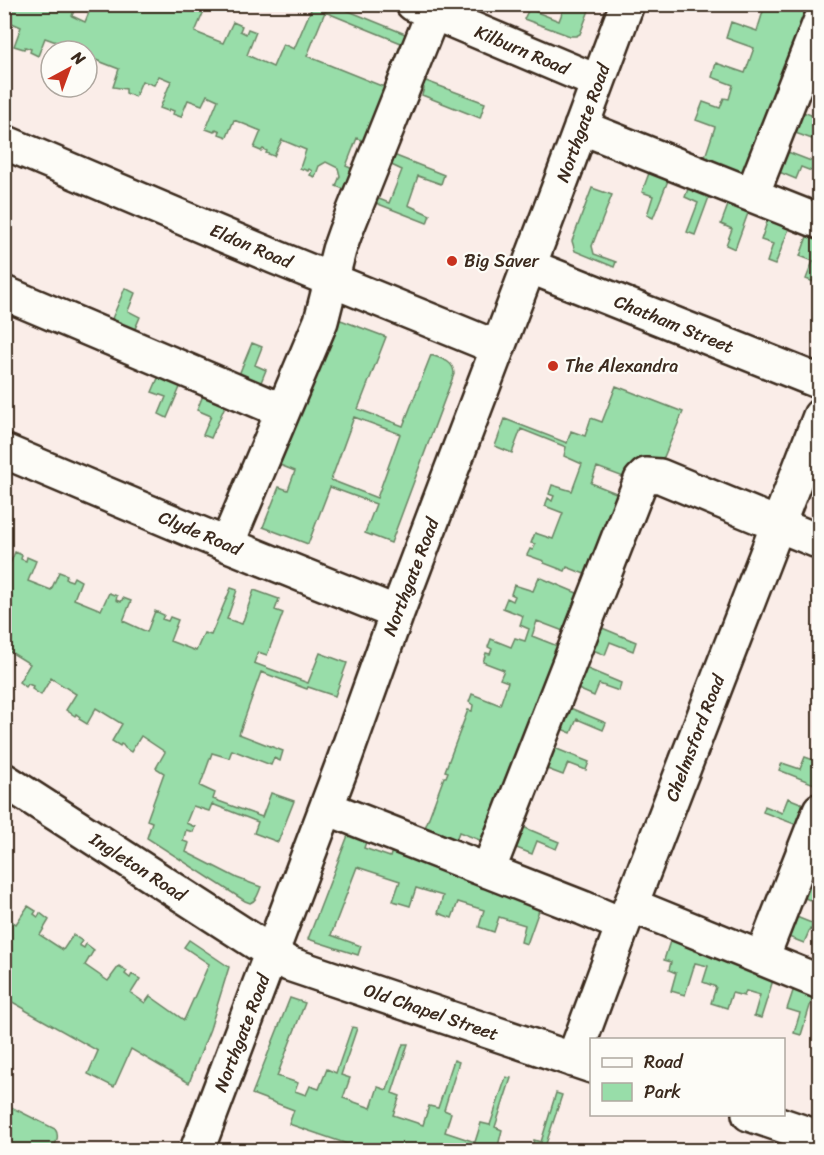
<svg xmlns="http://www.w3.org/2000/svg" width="824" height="1155" font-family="Sriracha,sans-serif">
<rect width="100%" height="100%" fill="#faede8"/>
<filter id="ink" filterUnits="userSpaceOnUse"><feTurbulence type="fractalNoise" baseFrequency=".0167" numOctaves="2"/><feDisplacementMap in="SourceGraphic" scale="12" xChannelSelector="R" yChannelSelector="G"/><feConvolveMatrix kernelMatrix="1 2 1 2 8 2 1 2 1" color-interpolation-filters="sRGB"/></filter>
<g filter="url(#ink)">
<path fill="#98dda9" stroke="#6a8464" stroke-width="1.5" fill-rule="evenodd" d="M4 5H76L72 16 85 22 92 5H198L197 8 204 11 195 32 223 43 233 22 242 26 240 31 246 34 248 29 256 32 247 55 273 67 283 44 294 49 313 5H334L415 38 373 145 357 138 346 166 362 173 351 192 336 186 340 176 338 168 326 162 319 166 315 177 310 175 312 171 309 169 308 171 300 168 306 150 282 140 274 156 266 153 267 151 263 149 261 151 254 148 261 131 234 120 227 137 219 134 220 131 216 129 214 132 206 129 218 100 207 95 202 105 188 100 181 117 173 114 174 111 169 109 168 111 160 108 171 81 159 76 154 85 142 81 135 97 126 93V89L113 87 119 69 88 57 87 58V51H69L70 47 45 38 38 56 30 52 31 49 25 47 24 49 14 46 21 27 5 20ZM325 12 401 43 384 87 307 56Z
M565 5H591L580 34 576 36H570L524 19 529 9 559 21Z
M763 5H819L750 178 681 159 685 150 705 157 715 127 696 120 703 102 720 108 724 98 729 99 733 85 712 77 716 63 745 73 754 48 726 38 731 22 757 31 765 5Z
M418 78 485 103 480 118 422 95 424 88 415 85Z
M795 109 819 118V127L817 126 812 139 787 130Z
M780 149 819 164V174L801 167 796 179 772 169Z
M386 152 444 175 441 184 418 176 408 205 430 215 427 223 368 200 369 195 389 203 402 170 383 161Z
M652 165 671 173 653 218 647 215 653 196 642 192Z
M691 181 712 189 695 235 687 232 698 203 685 197Z
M592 188 612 195 592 246 594 254 616 262 614 267 575 251 572 241Z
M731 197 751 205 735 249 726 245 732 229 721 224Z
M770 213 792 221 775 265 767 262 773 244 761 240Z
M810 228 819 232V268L814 282 806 279 813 261 800 256Z
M125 288 135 293 128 311 140 317 131 338 108 328Z
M330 316 386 337 358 409 403 426 431 355C442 359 454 361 454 374L391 543 365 533 376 504 330 487 308 544 263 527 279 487 288 490 295 471 270 461ZM354 417 400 434 377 498 331 480Z
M252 343 262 347 255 365 266 370 257 392 236 382Z
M162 369 184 378 167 418 159 414 166 397 152 392Z
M616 386 683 412 664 457 626 478 597 467 591 483 626 497 592 577 567 567 565 571 544 563V561L527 555 530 549 533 550 535 544 531 543 535 533 553 539 563 513 545 506 548 498 552 501 554 496 549 494 552 485 572 491 582 464 564 456 566 447 521 429 512 453 495 446 505 419 567 443 571 431 585 436 591 418 602 422Z
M206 388 229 397 211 438 203 435 211 416 197 410Z
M15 552 22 555 21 559 26 561 27 557 36 561 28 581 51 590 59 572 67 575 66 579 72 581 74 577 81 581 74 599 101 610 109 593 117 596 116 600 121 602 123 598 131 601 123 621 147 632 155 611 164 615 162 619 168 621 170 617 178 620 170 641 196 651 204 633 211 635 231 588 237 590 227 619 242 624 254 590 279 599 275 610 283 613 267 655 258 652 254 663 308 683 320 653 347 663 335 696 308 687 307 689 261 672 239 734 283 751 280 761 274 758 271 765 232 750 229 758 212 753 200 786 215 793 213 799 262 817 271 793 294 801 278 842 254 833 258 822 212 804 209 811 193 806 186 823 195 827 193 832 186 830 183 841 189 843 186 852 237 878 261 887C258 894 257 900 250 903L245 901 147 838 152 822 147 820 164 773 156 768 165 752 141 736 131 752 125 748 123 745 121 744 120 746 112 741 122 724 96 708 87 724 79 719 80 717 76 714 75 716 66 710 76 694 51 678 41 695 32 689 33 686 28 684 26 687 19 682 30 664 4 648 5 572 6 573Z
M539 577 584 596 566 632 537 621 532 636 565 649 490 844 459 832 453 848 422 836 444 777H446L448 772 445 771 468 710 472 711 473 705 469 702 472 694 500 705 508 682 500 679 504 670 483 662 486 653 490 654 492 649 488 647 491 639 511 647 515 638 525 641 529 629 520 625 523 616 503 608 507 598 513 601 515 596 511 594 514 585 533 591Z
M595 625 636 642 633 651 610 642 605 655 586 647Z
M578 665 621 683 619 691 599 684 594 696 571 686Z
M563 705 606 723 603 730 577 719 571 733 555 726Z
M547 745 589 762 586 770 568 763 563 775 539 766Z
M805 757 819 762V786L779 770 782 763 800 769Z
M788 798 813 808 805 828 763 812 765 806 782 813Z
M516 824 559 842 556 849 537 841 532 854 509 845Z
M352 825 369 832 364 848 390 857 395 842 543 899 527 944 521 942 525 925 499 917 494 932 479 927 484 910 458 902 452 918 438 913 443 896 416 888 410 906 393 901 400 881 357 867 331 935 361 946 358 955 308 939Z
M805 873 819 879V904L796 894Z
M28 906 36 911 34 914 38 917 40 913 49 920 40 935 63 950 73 935 82 941 79 945 84 948 86 944 94 950 85 965 108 981 119 966 127 971 125 974 130 978 132 974 140 979 131 993 145 1003 150 996 184 1020 209 964 184 947 189 940 229 967 210 1029 189 1083 131 1049 114 1087 88 1074 98 1051 25 1010V1009L9 1000 5 1009V917L16 924Z
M789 914 819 926V933L810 929 804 943 781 934Z
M673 932 775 974 761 1018 754 1016 760 995 746 991 744 996 732 993 727 1008 711 1003 716 987 703 982 708 966 695 963 685 995 671 991 676 973 669 970 671 962 664 960Z
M796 982 815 990 801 1035 794 1033 800 1013 787 1009Z
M290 998 305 1003 277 1076 298 1083 295 1091 306 1095 310 1086 319 1089 327 1069 336 1073 352 1027 357 1028 341 1075 350 1078 343 1098 371 1108 378 1087 387 1090 403 1044H408L392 1093 400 1096 393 1115 423 1125 429 1106 438 1108 454 1060 459 1062 444 1110 451 1113 445 1132 475 1142 481 1123 490 1125 506 1077 511 1078 495 1127 502 1130 497 1150H365L289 1124 294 1110 252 1094Z
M556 1093 562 1095 546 1144 555 1147 553 1150H531L534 1140 541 1142Z
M5 1104 55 1129C60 1136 56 1142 53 1150H20L5 1143Z"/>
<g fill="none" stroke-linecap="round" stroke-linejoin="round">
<g stroke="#3b2a1e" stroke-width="38">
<path id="minor" d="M413 4 598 82
M581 127 820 222
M4 142 275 257 498 348
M752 195 820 22
M529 266 820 382
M4 293 283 411
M4 451 201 534 397 613
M227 544 321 321 339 250 345 233 433 13
M4 780 289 964 592 1066
M327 808 583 908 623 925
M488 871 641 480 646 475 660 476 820 542
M631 905 820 982
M762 958 820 810
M573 1060 623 925 820 416
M749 1114 820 1138
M197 1150 342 766 397 613 562 179 627 4"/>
</g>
<use href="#minor" stroke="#fdfcf7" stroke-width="33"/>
</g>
</g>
<g fill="#c8321e" stroke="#fdfcf7" stroke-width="2">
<circle cx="452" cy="261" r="6"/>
<circle cx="553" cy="366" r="6"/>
</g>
<g text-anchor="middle" stroke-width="4.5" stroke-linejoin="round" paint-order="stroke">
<g font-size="18" fill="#3b2a1e" stroke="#fdfcf7">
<text transform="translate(522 50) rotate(23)" y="6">Kilburn Road</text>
<text transform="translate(583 123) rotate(-70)" y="6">Northgate Road</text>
<text transform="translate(251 246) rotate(23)" y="6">Eldon Road</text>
<text transform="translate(674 324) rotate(22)" y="6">Chatham Street</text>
<text transform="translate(200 533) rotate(23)" y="6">Clyde Road</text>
<text transform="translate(411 577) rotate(-69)" y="6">Northgate Road</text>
<text transform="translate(695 738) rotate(-69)" y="6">Chelmsford Road</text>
<text transform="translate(138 867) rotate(33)" y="6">Ingleton Road</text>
<text transform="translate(431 1012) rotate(19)" y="6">Old Chapel Street</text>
<text transform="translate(242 1033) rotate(-69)" y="6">Northgate Road</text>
</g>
<g font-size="18" fill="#3b2a1e" stroke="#fdfcf7" text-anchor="start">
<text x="464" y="267">Big Saver</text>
<text x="565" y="372">The Alexandra</text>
</g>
</g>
<rect width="824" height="1155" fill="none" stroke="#fdfcf7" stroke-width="24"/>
<rect x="12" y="12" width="800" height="1131" fill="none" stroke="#3b2a1e" stroke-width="2" filter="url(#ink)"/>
<rect x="590" y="1038" width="195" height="78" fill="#fdfcf7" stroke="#afa8a0" stroke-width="1.5"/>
<rect x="602" y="1058" width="30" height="9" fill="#fdfcf7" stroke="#afa8a0" stroke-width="1.5"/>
<text x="644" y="1068" font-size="18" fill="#3b2a1e">Road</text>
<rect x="602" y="1083" width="30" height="18" fill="#98dda9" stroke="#afa8a0" stroke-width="1.5"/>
<text x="644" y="1098" font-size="18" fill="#3b2a1e">Park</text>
<g transform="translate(69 69) rotate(41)"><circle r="28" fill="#fdfcf7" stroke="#afa8a0" stroke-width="1.5"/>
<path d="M0-4.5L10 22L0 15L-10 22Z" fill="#c8321e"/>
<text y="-9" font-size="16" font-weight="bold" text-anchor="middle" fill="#3b2a1e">N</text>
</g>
</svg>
